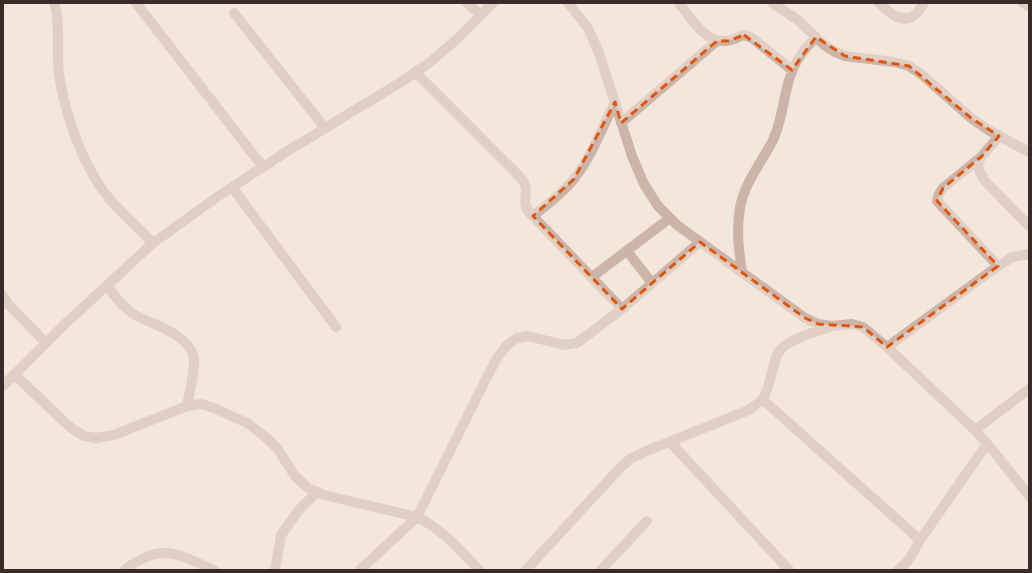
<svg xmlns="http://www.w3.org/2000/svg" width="1032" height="573" font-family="Karla,sans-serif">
<rect width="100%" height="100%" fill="#f3e6dc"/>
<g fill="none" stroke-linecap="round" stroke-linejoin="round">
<path stroke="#ccb4a8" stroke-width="10" d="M54 3C61 20 56 53 59 73 63 106 78 151 96 180 110 204 134 223 153 243
M136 3 263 167
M467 3 481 15
M568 3 588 28 599 53 632 156 644 184 658 206 677 225 805 318 818 324 831 326 852 324 863 327 887 347 975 430 995 453 1029 496
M679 3C691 18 705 43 726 41 732 41 738 37 744 35L752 38 792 70
M772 3 798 20 824 45 835 52 845 56 894 62 909 66 921 74 971 118 990 131 1029 152
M879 3C889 12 903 26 916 14 919 11 921 6 924 3
M1023 3 1029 6
M234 13 325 128
M415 72 521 178C532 193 520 197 528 211L622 309
M621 123 717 41
M999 136 982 156 978 163 979 170 984 180 1029 226
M982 156 943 188 939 194 937 201 998 266
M232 187 336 327
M533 216C547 205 563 193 574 179 592 156 602 128 615 102
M627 251 652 283
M742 272C739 251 736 230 740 208 744 183 762 162 773 140 784 117 783 91 793 69 798 56 807 47 816 37
M592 277 670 218
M107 286C115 296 123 308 135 315 153 325 184 332 193 354 197 366 189 393 187 406
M3 296 8 304 46 343
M887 347 998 266 1013 257 1029 254
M14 374 71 428 84 436 96 438 114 435 187 406 201 404 214 408 247 423 262 434 277 448 295 476 308 488 324 495 417 517C442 529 460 550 479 570
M3 386 65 324 153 243 220 195 286 152 401 82 429 63 458 38 493 3
M762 399 920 540
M975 430 1029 389
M670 442 789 570
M125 570C129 565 135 563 140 560 168 544 188 559 214 570
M275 570 281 535 298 511 317 492
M360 570 417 517 487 377 497 358 507 345 517 338 528 336 564 345 577 343 622 309 700 242
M526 570 620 468 630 459 644 452 749 410C753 407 760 403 763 398 772 385 772 358 781 349 792 338 815 332 830 327
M601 570 647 521
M898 570 908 561 920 540 987 444"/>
</g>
<path d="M0 0H1032V573H0ZM744 35 792 70 816 37 845 56 909 66 971 118 999 136 982 156 943 188 937 201 998 266 887 347 863 327 818 324 805 318 700 242 622 309 533 216 574 179 615 102 621 123 717 41H728Z" fill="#f3e6dc" fill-opacity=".55" fill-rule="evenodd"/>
<path fill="none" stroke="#df570d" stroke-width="3" stroke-dasharray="8 5" stroke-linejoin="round" d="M744 35 792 70 816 37 845 56 909 66 971 118 999 136 982 156 943 188 937 201 998 266 887 347 863 327 818 324 805 318 700 242 622 309 533 216 574 179 615 102 621 123 717 41H728Z"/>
<rect width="1032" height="573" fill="none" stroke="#382b28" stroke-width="8"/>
</svg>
